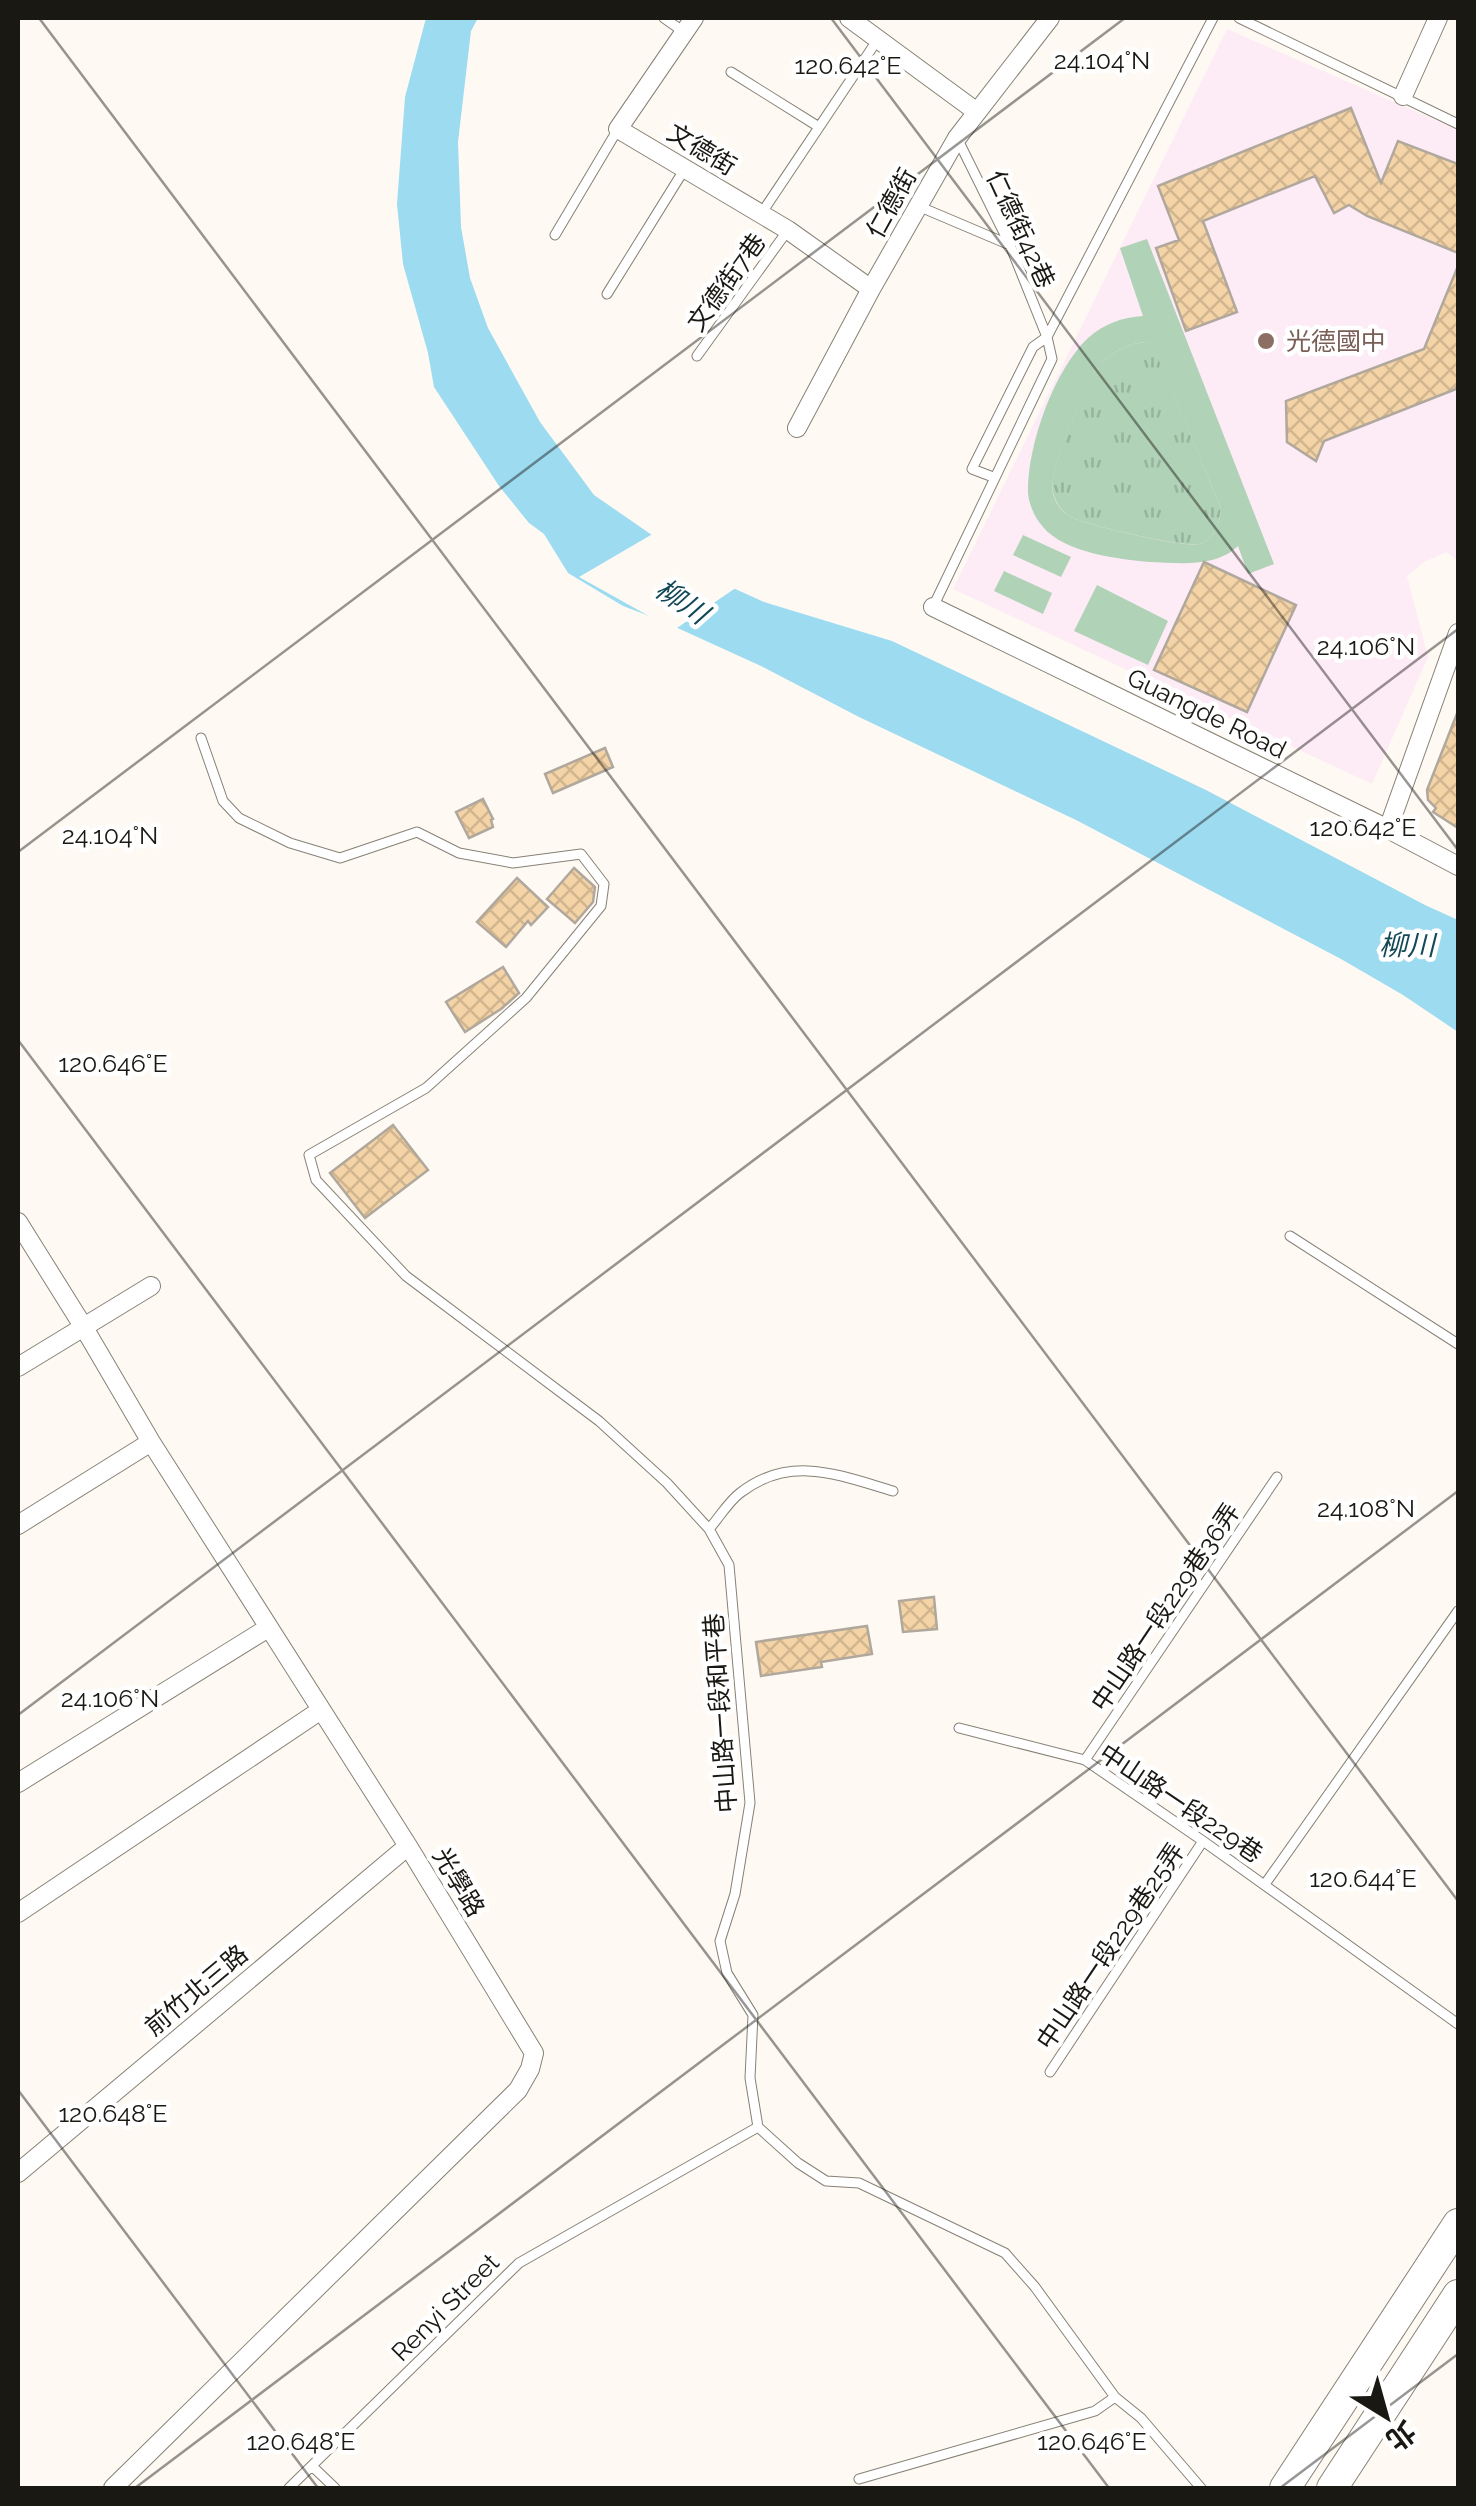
<svg xmlns="http://www.w3.org/2000/svg" width="1476" height="2506" font-family="Raleway,'Noto Sans TC',sans-serif">
<defs>
<pattern id="grass-tufts" width="24" height="20" patternUnits="userSpaceOnUse" patternTransform="scale(2.5)"><rect width="24" height="20" fill="#b0d2b7"/><path d="M3 7l-1-3M5 7V3M7 7l1-3M15 17l-1-3M17 17v-4M19 17l1-3" fill="none" stroke="#97b49c"/></pattern>
<pattern id="building-cross-hatch" width="8" height="8" patternUnits="userSpaceOnUse" patternTransform="scale(2.5)"><rect width="8" height="8" fill="#f4d4a7"/><path d="M0 0l8 8M0 8l8-8" fill="none" stroke="#d1b58f"/></pattern>
</defs>
<rect width="100%" height="100%" fill="#fefaf3"/>
<path fill="#fdebf5" d="M1227 29 1458 130V561L1446 552 1424 562 1407 576 1428 657 1372 784 953 589Z"/>
<path fill="url(#grass-tufts)" d="M1146 342 1153 345 1221 508C1220 522 1215 540 1199 544 1185 548 1086 525 1071 517 1062 512 1056 503 1053 493 1048 474 1073 418 1081 398 1093 368 1112 345 1146 342Z"/>
<path fill="#b0d2b7" fill-rule="evenodd" d="M1147 239 1274 564 1248 574 1238 546C1215 568 1179 563 1150 562 1118 559 1065 553 1043 527 1035 518 1029 505 1028 493 1027 446 1054 370 1088 338 1104 324 1122 317 1143 316L1120 248ZM1146 342 1153 346 1221 508C1220 522 1215 540 1199 544 1184 548 1086 525 1071 517 1062 512 1056 504 1053 494 1048 475 1073 418 1081 399 1093 368 1112 345 1146 342Z
M1023 535 1071 557 1061 577 1013 555Z
M1004 571 1052 593 1043 614 994 591Z
M1097 585 1168 621 1148 665 1074 631Z"/>
<path fill="#9ddbf0" d="M426 18H478L471 31 458 142 461 227 470 278 488 328 540 422 594 495 720 582 764 602 892 641 1206 790 1425 905 1458 920V1032L1403 995 1341 959 1076 820 859 717 761 666 660 620 623 606 568 573 544 534 529 523 499 486 434 387 428 353 403 264 397 204 405 97Z"/>
<path fill="#fefaf3" d="M656 532 723 577 740 585 674 630 579 577Z"/>
<path fill="url(#building-cross-hatch)" stroke="#b0a89d" stroke-width="2.5" d="M1351 108 1381 183 1398 141 1458 164V253L1367 216 1349 205 1334 213 1315 176 1203 221 1237 312 1186 331 1156 248 1179 240 1158 186Z
M1458 266V381L1456 389 1324 441 1316 461 1287 442 1286 401 1424 349Z
M1204 562 1296 605 1247 712 1154 670Z
M1458 711V828L1433 812 1436 808 1428 800 1427 790Z
M605 748 613 767 553 793 545 774Z
M483 799 493 819 491 820 493 827 469 838 456 812Z
M574 868 595 887 593 902 575 923 547 899Z
M517 878 548 907 531 925 528 921 506 947 477 922Z
M503 967 519 993 501 1009 465 1032 446 1002Z
M393 1125 428 1170 365 1218 330 1173Z
M934 1597 937 1629 903 1632 899 1601Z
M867 1626 872 1654 821 1662 822 1667 761 1676 756 1642Z"/>
<g fill="none" stroke-linecap="round" stroke-linejoin="round">
<g stroke="#878176" stroke-width="11">
<path id="lane" d="M664 18 684 32
M1239 18 1458 124
M731 72 819 127
M918 206 1010 245
M761 214 878 39
M555 235 618 129
M607 294 684 170
M697 356 788 230
M993 477 972 469 1033 347 1047 337 1213 18
M933 607 1052 359 1047 337 1010 245 957 138
M201 738 223 801 239 818 290 843 340 858 417 832 459 853 513 863 581 854 604 884 601 906 526 998 426 1088 309 1155 316 1180 406 1276 599 1421 667 1483 709 1529 729 1565 750 1803 735 1894 720 1941 727 1973 753 2015 750 2078 758 2127 798 2163 826 2181 859 2183 1005 2253 1035 2287 1115 2397 1141 2418 1201 2488
M1290 1236 1458 1344
M709 1529C719 1518 728 1502 740 1493 790 1454 839 1475 893 1491
M959 1728 1085 1760 1203 1841 1458 2024
M1085 1760 1277 1477
M1265 1884 1458 1611
M1050 2072 1203 1841
M312 2466 335 2488
M859 2479 1095 2411 1115 2397
M289 2488 519 2263 758 2127"/>
</g>
<g stroke="#878176" stroke-width="20">
<path id="street" d="M694 18 618 129 788 230 871 289
M849 18 977 112
M1403 96 1438 18
M797 428 871 289 957 138 1050 18
M933 607 1388 829 1458 866
M1388 829 1458 633
M18 1222 83 1326 151 1442 408 1846 534 2053 530 2069 518 2090 113 2488
M18 1367 151 1286
M18 1525 151 1442
M18 1783 268 1628
M18 1913 321 1710
M18 2173 408 1846"/>
</g>
<g stroke="#878176" stroke-width="32">
<path id="primary" d="M1285 2488 1458 2224
M1332 2488 1458 2295"/>
</g>
<use href="#lane" stroke="#fff" stroke-width="9"/>
<use href="#street" stroke="#fff" stroke-width="18"/>
<use href="#primary" stroke="#fff" stroke-width="30"/>
</g>
<path fill="none" stroke="#1a1813" stroke-width="2.5" stroke-opacity="0.45" d="M39 18 1458 1901M831 18 1458 850M18 852 1125 18M18 1040 1109 2488M18 1715 1458 629M18 2090 318 2488M135 2488 1458 1491M1280 2488 1458 2354"/>
<circle fill="#8d6e63" stroke="#fff" stroke-width="4" cx="1266" cy="341" r="10"/>
<g text-anchor="middle" stroke-width="9" stroke-linejoin="round" paint-order="stroke">
<g font-size="25" fill="#1a1813" stroke="#fff">
<text transform="translate(702 149) rotate(31)" y="9">文德街</text>
<text transform="translate(891 203) rotate(-61)" y="9">仁德街</text>
<text transform="translate(1021 229) rotate(65)" y="9">仁德街42巷</text>
<text transform="translate(726 282) rotate(-54)" y="9">文德街7巷</text>
<text transform="translate(1207 713) rotate(26)" y="9">Guangde Road</text>
<text transform="translate(1165 1607) rotate(-56)" y="9">中山路一段229巷36弄</text>
<text transform="translate(720 1713) rotate(-94)" y="9">中山路一段和平巷</text>
<text transform="translate(1181 1803) rotate(34)" y="9">中山路一段229巷</text>
<text transform="translate(459 1882) rotate(59)" y="9">光學路</text>
<text transform="translate(1110 1946) rotate(-56)" y="9">中山路一段229巷25弄</text>
<text transform="translate(196 1990) rotate(-40)" y="9">前竹北三路</text>
<text transform="translate(445 2307) rotate(-45)" y="9">Renyi Street</text>
</g>
<g font-size="25" fill="#785e54" stroke="#fff" text-anchor="start">
<text x="1286" y="350">光德國中</text>
</g>
<g font-size="28" font-style="italic" fill="#134857" stroke="#fff">
<text transform="translate(682 601) rotate(34)" y="10">柳川</text>
<text x="1407" y="955">柳川</text>
</g>
</g>
<g font-size="25" text-anchor="middle" fill="#1a1813" stroke="#fff" stroke-width="9" stroke-linejoin="round" paint-order="stroke">
<text x="1102" y="69">24.104°N</text>
<text x="848" y="74">120.642°E</text>
<text x="1366" y="655">24.106°N</text>
<text x="1363" y="836">120.642°E</text>
<text x="110" y="844">24.104°N</text>
<text x="113" y="1072">120.646°E</text>
<text x="1366" y="1517">24.108°N</text>
<text x="110" y="1707">24.106°N</text>
<text x="1363" y="1887">120.644°E</text>
<text x="113" y="2122">120.648°E</text>
<text x="301" y="2450">120.648°E</text>
<text x="1092" y="2450">120.646°E</text>
</g>
<rect width="1476" height="2506" fill="none" stroke="#1a1813" stroke-width="40"/>
<g transform="translate(1386 2416) rotate(143)" stroke="#ffffff" stroke-width="8" paint-order="stroke">
<path d="M0-8L18 38L0 25L-18 38Z" fill="#1a1813"/>
<text y="-15" font-size="28" font-weight="bold" text-anchor="middle" fill="#1a1813">北</text>
</g>
</svg>
